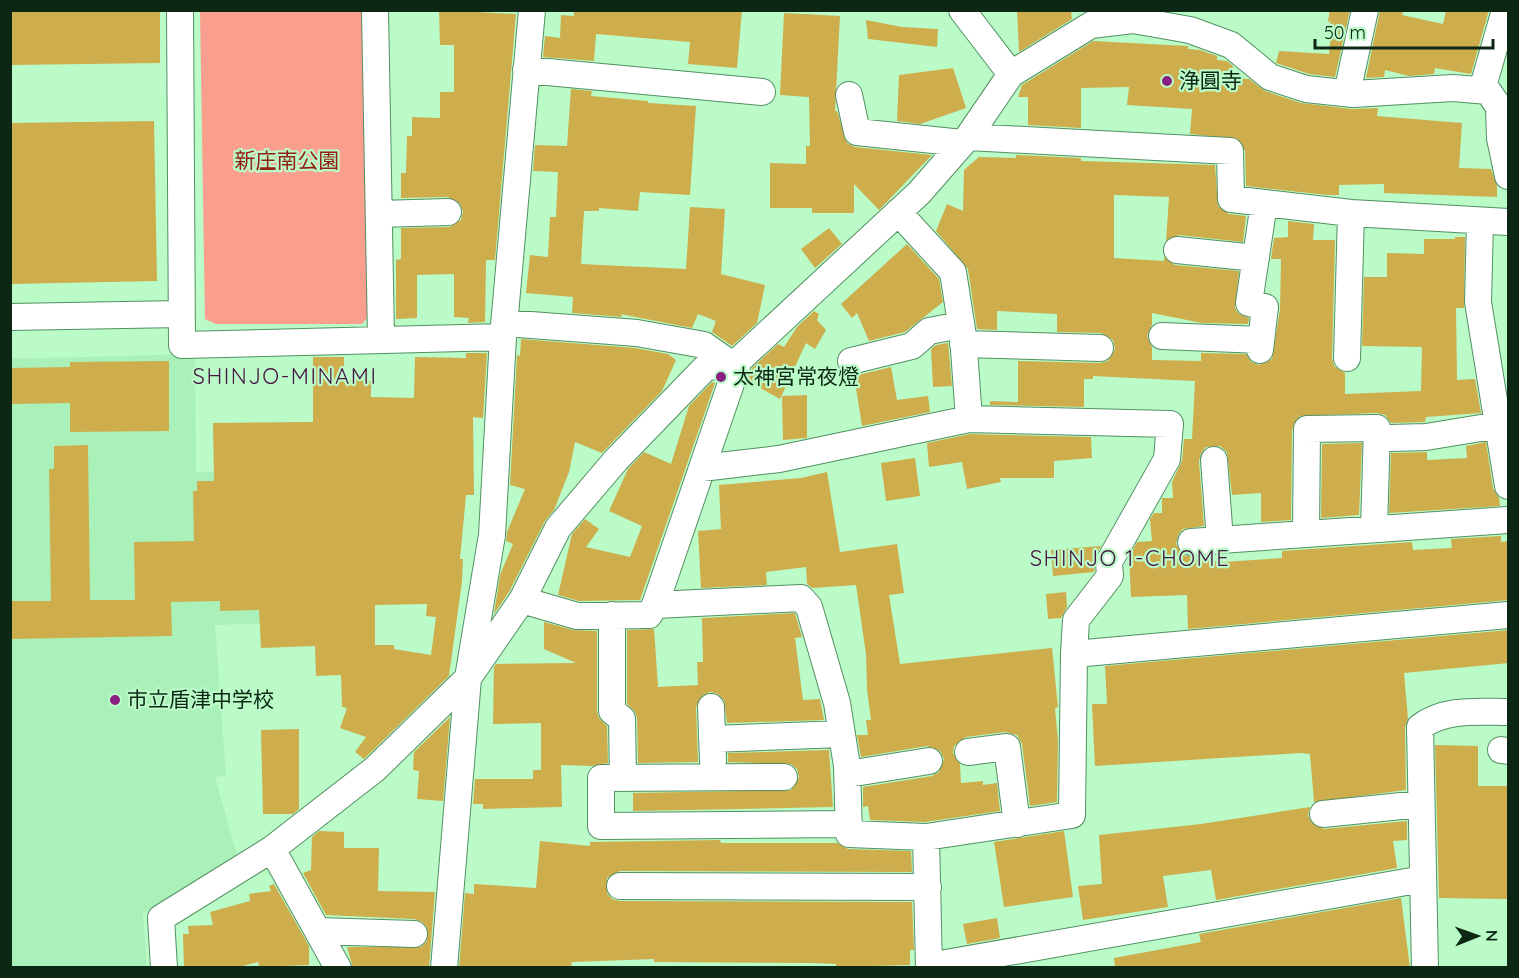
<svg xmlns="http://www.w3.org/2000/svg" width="1519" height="978" font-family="Quicksand,'Noto Sans JP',sans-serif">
<rect width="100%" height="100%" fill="#bafbc8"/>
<path fill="#a9f1b9" d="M195 354 196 472 302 470 303 622 215 625 226 776 215 777 237 855 143 913 147 967H11L10 359Z"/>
<path fill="#fa9e8d" d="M200 11H369L373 311 362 324H216L205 319Z"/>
<path fill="#cdad4c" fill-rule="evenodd" d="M10 10H160V63L10 65Z
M439 10 516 14 495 260H486L485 322 468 323 469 318 454 317V274L417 275V318L396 319V260L401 259V228L449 227 461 220 463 212 460 204 448 197 401 198V173H406L407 136H412V117L440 118V92H454V45H440Z
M574 10H742L737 68 688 64 690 42 596 34 594 61 543 57 545 36 560 38 561 15 574 16Z
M1017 10H1071L1072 19 1019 52Z
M1330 10H1350L1335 77 1309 74 1276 63 1279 51 1329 54 1331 32 1326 31Z
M1380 10H1404L1402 15 1443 24 1446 10H1489L1471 74 1435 68 1434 74 1409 76 1385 70 1384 77 1366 78Z
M784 13 840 16 835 111H837L847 143 855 147 932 155 879 210 854 184V213H812V208H770V163L806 164V146H810L809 97 780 95Z
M866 20 902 27 938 29 937 47 868 39Z
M1093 41 1188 46V49L1200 50 1217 56V60L1227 61 1233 66 1232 78 1249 79 1265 91 1301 103 1352 109 1378 108 1377 116 1462 123 1459 168 1491 169 1497 186V197L1384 193V184L1339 185V195H1327L1246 186 1245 151 1238 139 1190 134 1192 109 1127 105 1129 87 1081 88V128L1028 125V97H1018L1022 85Z
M953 68 966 108 920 124 897 121 899 75Z
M571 89 592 91 591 96 648 101V103L696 106 690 195 640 192 638 211 599 208V211H584L581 264 686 269 690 207 725 209 721 274 765 285 757 323 732 346 712 332 716 321 698 314 692 328 620 314 623 317 572 313 573 297 526 293 530 255 548 257 550 217H556L558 172 533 171 535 145 567 146Z
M154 121 157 281 10 284V123Z
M1016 155 1081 158V161L1215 165 1218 206 1229 214 1246 216 1243 242 1179 235 1166 241 1169 197 1114 195V258L1164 261V257L1175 265 1239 271 1235 308 1239 314 1249 318 1248 324 1202 323 1152 313V325L1147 336 1152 347V360L1201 361V353L1246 354 1251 362 1259 365 1272 359 1280 309 1281 259H1271L1274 238 1288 237V221L1314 224 1313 240H1335L1332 358 1334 366 1345 373V394L1421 391 1422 347 1362 346 1364 277H1387V253L1424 254V239H1455V237H1465L1464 308H1456L1457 380 1475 379 1481 413 1426 417 1425 422 1391 423 1385 415 1377 413 1300 416 1292 429 1291 520 1261 522V493L1232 495 1227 452 1220 446 1206 447 1201 453 1199 461 1204 526 1183 529 1178 535 1176 544 1185 556H1211L1212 561 1224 562 1282 558V551L1412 542 1413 550 1452 548 1451 539 1501 536V542L1509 541V600L1188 629 1187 595 1131 597 1129 557 1137 542 1152 541 1150 519 1154 513H1162V498H1173L1172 482 1182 461 1184 439H1192L1195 381 1093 376V379H1084V407L990 405V401L1018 402V361L1100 363 1108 361 1115 349 1113 340 1101 333 1057 332V314L997 311V330L977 329 968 269 936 231 947 204 963 211 964 170 979 157 1016 158Z
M829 228 842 244 815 268 801 249Z
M907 244 939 279 943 302 905 332 869 341 857 313 852 318 841 304Z
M814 311 819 314 817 320 826 330 815 349 806 343 780 399 748 381 752 368 778 344 784 347 797 327Z
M521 339 635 348 668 354 676 360 662 391 602 453 575 442 569 472 554 510 545 521 509 592 494 614 500 575 513 544 506 541 507 532 525 489 510 485 517 355 520 356Z
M948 343 952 386 933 387 931 349 936 345Z
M466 353H487L483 418 473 417 474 495H466L460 559H463L462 581 449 676 364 759 355 752 366 737 340 728 347 708 342 707 341 675 316 676 315 646 261 648 259 610 220 611V601L171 602 172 636 10 639V601H51L49 469H54V446L88 445 90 600H135L134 542 194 541 193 491H197V481H214L213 423 313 422V357H344V380L371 381V397L414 398 415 357 466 358ZM427 604 426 616 436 617 431 655 394 649V645H375V605Z
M169 361V431L70 432V403L10 404V368L70 367V362Z
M891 367 897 400 928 396 930 412 862 426 854 376Z
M712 382 715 383 640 600 579 601 558 595 572 534 585 519 599 529 586 547 630 557 642 526 609 511 628 469 644 452 671 464 689 406Z
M807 395V438L783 440 782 396Z
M970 434 1091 437 1092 458 1054 461V478H1000L1001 482 967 489 962 462 929 467 927 443Z
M1486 442 1493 488 1499 498 1500 506 1389 513 1391 453 1427 452V460L1467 458 1466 446Z
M1362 443 1359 515 1321 518 1322 444Z
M915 458 920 496 886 501 881 463Z
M827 472 840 552 897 544 904 593 889 595 900 664 1052 648 1058 707 1055 708 1058 741 1057 802 1030 806 1022 744 1017 735 1005 732 966 737 954 746 953 753 960 764 961 783 983 781V785L997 783 1000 811 925 822 870 820 868 806 863 807V787L932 776 939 772 944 759 940 751 927 746 861 757 857 735H868L866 720H871L867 689 866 654 856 585 812 588 807 584 806 567 766 572 767 585 701 588 698 531 721 529 719 485 801 478Z
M1101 546 1096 555 1094 572 1053 576 1051 550Z
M1066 592 1067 607 1061 618 1048 619 1046 594Z
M795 613 802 637 795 638 803 700 820 699 824 720 727 723 724 700 718 694 710 692 703 695 696 707 698 762 638 763 637 718 635 712 627 704V630L654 629 658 687 698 685 697 662H703L702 618Z
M544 622 573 630 597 631V711L599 718 607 726 608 763 592 766 561 765 562 807 483 809V804H473L475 779H533V770H541V723L493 724 494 667 496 664 576 663 544 649Z
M1509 630V663L1404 673 1408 719 1405 727 1406 790 1314 802 1310 754 1300 753 1095 766 1092 704H1107L1105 666Z
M450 717 443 801 417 799 419 771 413 770 414 752Z
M299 729V809L293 814H263L261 730Z
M1435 745 1478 746V786H1509V899L1439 898Z
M829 750 833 807 633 811V793L791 790 799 777 797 769 791 764 728 762V753Z
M1310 807 1308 815 1311 822 1324 829 1407 821V840L1393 841 1397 868 1216 900 1211 870 1163 876 1168 907 1083 920 1078 886 1102 884 1099 835 1201 824Z
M319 831 344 832V848H379L378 891 435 892 429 968H353L347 947H421L427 941V927L422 922 414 919 326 915 303 873 311 870 312 837Z
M1064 831 1073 897 1004 907 994 842Z
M720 840 721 843H837L848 849 911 851 912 872 620 871 607 878V893L612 899 620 901 912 902 914 950H910V965L836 967V964L813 963 654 962V959L572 962 571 968H459L465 893 474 894V884L536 888 540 841 590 846V842Z
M274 884 309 946V965L259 967 258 962 235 968H184L183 934H189L188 926 213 925 210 912 250 901 249 894 271 891 269 886Z
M1401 898 1410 968H1115L1114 958 1201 942 1199 934Z
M997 918 1000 938 967 944 963 924Z"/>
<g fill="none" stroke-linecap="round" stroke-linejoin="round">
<g stroke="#529062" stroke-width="28">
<path id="minor" d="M180 10 182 345 503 337
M375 10 381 338
M962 10 1011 74
M526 70 762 92
M1482 90 1505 10
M1347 93 1365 10
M849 95 857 132 962 143
M968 137 1230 151 1231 199 1351 213 1508 222
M898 212 953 272 963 336 969 419
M379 214 448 212
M1480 221 1478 302 1508 486
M1177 250 1256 258
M10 317 181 314
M505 323 637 333 704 345 728 362
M1162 336 1261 340
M963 344 1100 348
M1260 350 1265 307 1249 303 1264 203
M1347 358 1351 213
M851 361 912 346 929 331 961 325
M1390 438 1426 437 1499 425
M1214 460 1220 540
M702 468 779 459 969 419 1170 424 1167 459 1109 562 1110 576 1076 620 1074 654
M1306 534 1307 429 1377 428 1374 529
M1191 542 1508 520
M522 600 577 616 649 615 655 605 801 598 809 607 837 703 847 766 849 834 926 837 1072 815 1074 654 1508 615
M655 605 739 360
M612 615V711L622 719 623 778
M711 707 713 761
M712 739 842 734
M1501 750 1508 751
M968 752 1007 747 1017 824
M848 774 929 761
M784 777 601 778V826L849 824
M1323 814 1421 804
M926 837 929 968
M272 849 338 968
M620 886 928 887
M318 931 414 934
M929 966 1423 879
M164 968 161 918 272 849 375 769 468 678 522 600 558 528 616 460 705 368 739 360 919 193 968 137 1011 74 1091 25 1133 20 1190 30 1231 45 1270 77 1306 89 1353 94 1453 88 1488 91 1499 107 1500 138 1508 176
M444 968 468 678 492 535 503 337 532 10
M1425 968 1420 727C1445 708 1478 712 1508 712"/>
</g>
<use href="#minor" stroke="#fff" stroke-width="26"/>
</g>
<g fill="#8a1e83" stroke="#bafbc8" stroke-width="2">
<circle cx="1167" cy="81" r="6"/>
<circle cx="721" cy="377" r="6"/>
<circle cx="115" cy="700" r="6"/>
</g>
<g text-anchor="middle" stroke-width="4.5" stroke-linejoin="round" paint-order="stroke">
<g font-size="21" fill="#0d2715" stroke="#bafbc8" text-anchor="start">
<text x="1179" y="88">浄圓寺</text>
<text x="733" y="384">太神宮常夜燈</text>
<text x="127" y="707">市立盾津中学校</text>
</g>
<g font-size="21" fill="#932113" stroke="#bafbc8">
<text x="287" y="168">新庄南公園</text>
</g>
<g font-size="22" letter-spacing="1.5" fill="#461342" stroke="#bafbc8">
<text x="285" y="384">SHINJO-MINAMI</text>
<text x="1130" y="566">SHINJO 1-CHOME</text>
</g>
</g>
<rect width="1519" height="978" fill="none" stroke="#0d2715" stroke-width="24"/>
<g transform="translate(1477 936) rotate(89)" stroke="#bafbc8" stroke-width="4.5" paint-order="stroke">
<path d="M0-4.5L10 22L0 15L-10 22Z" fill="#0d2715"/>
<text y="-9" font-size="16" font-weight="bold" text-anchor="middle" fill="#0d2715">N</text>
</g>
<path d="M1315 39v9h178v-9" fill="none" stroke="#0d2715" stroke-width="3"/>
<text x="1324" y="39" font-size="18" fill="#0d2715" stroke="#bafbc8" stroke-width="4.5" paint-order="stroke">50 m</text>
</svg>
